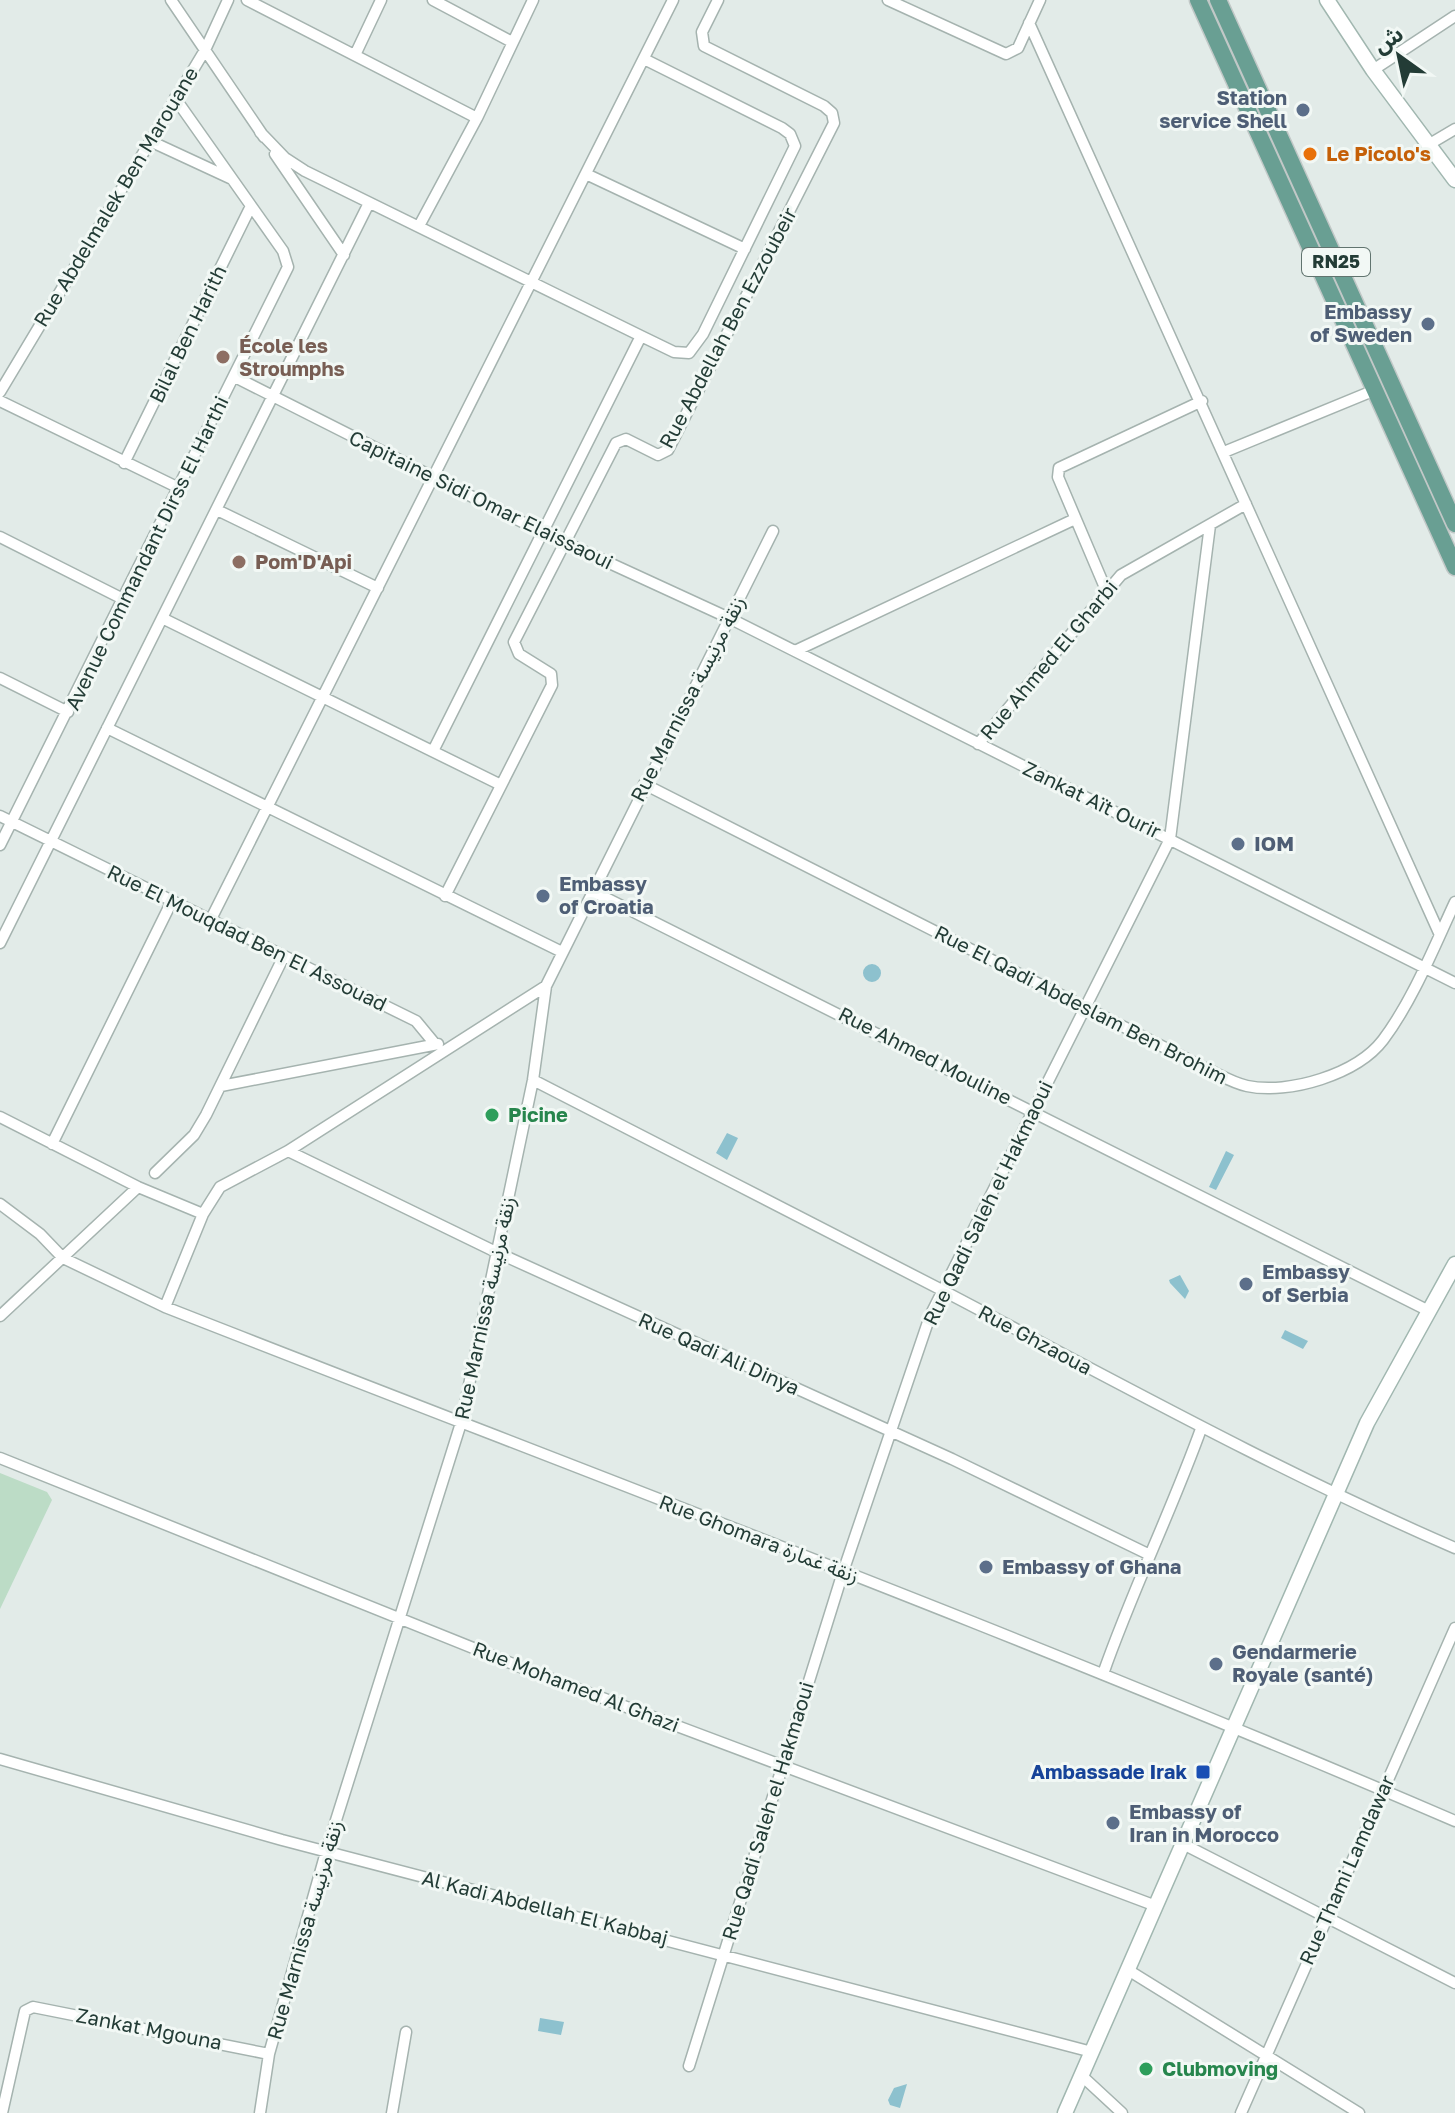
<svg xmlns="http://www.w3.org/2000/svg" width="1455" height="2113" font-family="'Golos Text','Noto Sans Arabic',sans-serif">
<rect width="100%" height="100%" fill="#e2ebe8"/>
<path fill="#bcdcc6" d="M0 1473 47 1492 52 1500 0 1609Z"/>
<path fill="#8dc1ce" d="M863 973a9 9 0 1 1 18 0a9 9 0 1 1-18 0Z
M727 1133 738 1138 727 1160 716 1153Z
M1226 1151 1234 1155 1216 1190 1209 1187Z
M1180 1275 1189 1291 1185 1299 1170 1283 1169 1280Z
M1285 1330 1308 1341 1303 1349 1281 1338Z
M540 2018 564 2022 561 2035 538 2031Z
M907 2084 900 2108 890 2105 888 2100 894 2088Z"/>
<g fill="none" stroke-linecap="round" stroke-linejoin="round">
<g stroke="#a5b3af" stroke-width="13">
<path id="street" d="M171 0 264 137
M247 0 477 118
M433 0 512 42
M888 0 1006 54 1018 48 1040 0
M1029 23 1440 935
M355 55 381 0
M1373 70 1455 16
M260 132 285 158 305 171 641 336 674 352 689 353 703 334 795 146 790 134 782 128 644 59
M150 141 232 179
M1428 145 1455 129
M275 154 344 255
M586 174 745 249
M419 226 477 118 533 0
M235 377 542 532 729 618 1455 983
M0 392 205 50 228 0
M0 401 179 488
M1224 452 1375 390
M124 463 251 206
M217 510 378 588
M0 537 123 599
M1106 590 1058 477 1059 468 1202 401
M162 618 501 785
M795 651 1075 519
M0 678 68 712
M107 728 562 952
M978 744 1121 575 1246 504
M433 751 641 336
M644 784 1207 1069C1220 1075 1233 1083 1247 1086 1289 1095 1357 1074 1383 1040 1413 1000 1434 947 1455 902
M0 816 416 1021 435 1044
M0 845 288 267 283 251 175 98
M592 891 1429 1311
M445 896 552 685 551 674 519 654 514 642 616 443 626 439 658 455 668 450 834 123 832 113 824 106 704 46 702 32 718 0
M210 921 673 0
M0 943 369 203
M533 1080C667 1150 802 1217 936 1287 1108 1377 1277 1471 1455 1548
M221 1086 438 1044
M0 1117 138 1187 203 1214
M52 1144 172 901
M288 1151 496 1252 952 1459 1150 1555
M155 1173 194 1135 206 1115 283 958
M0 1204 40 1234 63 1258 165 1307C596 1476 1030 1638 1455 1821
M165 1307 203 1214 220 1187 288 1151 546 986
M0 1316 138 1187
M0 1458 528 1670 1156 1906
M1103 1674C1132 1591 1171 1512 1201 1429
M0 1759 282 1840 1092 2052
M1183 1844 1455 1983
M1128 1970 1359 2113
M689 2066 843 1572 930 1316 1170 839 1210 525
M1082 2076 1122 2113
M2 2113 25 2011 33 2007 269 2054
M260 2113 269 2054 326 1852 461 1423 533 1080 546 986 773 531
M392 2113 406 2032
M1241 2113 1455 1628"/>
</g>
<g stroke="#a1b7b0" stroke-width="17">
<path id="secondary" d="M1327 0 1373 70 1455 180
M1065 2113 1367 1423 1455 1264"/>
</g>
<g stroke="#c1c8c7" stroke-width="19">
<path id="primary" d="M1198 0 1455 567
M1218 0 1455 524"/>
</g>
<use href="#street" stroke="#fff" stroke-width="10"/>
<use href="#secondary" stroke="#fff" stroke-width="14"/>
<use href="#primary" stroke="#699f93" stroke-width="16"/>
</g>
<g fill="#5c6f8a" stroke="#f2f8f5" stroke-width="3">
<circle cx="1303" cy="110" r="8"/>
<circle cx="1428" cy="324" r="8"/>
<circle cx="1238" cy="844" r="8"/>
<circle cx="543" cy="896" r="8"/>
<circle cx="1246" cy="1284" r="8"/>
<circle cx="986" cy="1567" r="8"/>
<circle cx="1216" cy="1664" r="8"/>
<circle cx="1113" cy="1823" r="8"/>
</g>
<circle fill="#e8710a" stroke="#f2f8f5" stroke-width="3" cx="1310" cy="154" r="8"/>
<g fill="#8d6e63" stroke="#f2f8f5" stroke-width="3">
<circle cx="223" cy="357" r="8"/>
<circle cx="239" cy="562" r="8"/>
</g>
<g fill="#2e9e5b" stroke="#f2f8f5" stroke-width="3">
<circle cx="492" cy="1115" r="8"/>
<circle cx="1146" cy="2069" r="8"/>
</g>
<rect fill="#1a4fb4" stroke="#f2f8f5" stroke-width="3" x="1195" y="1764" width="16" height="16" rx="4"/>
<g text-anchor="middle" stroke-width="6" stroke-linejoin="round" paint-order="stroke">
<rect fill="#f2f8f5" stroke="#61746f" stroke-width="2" x="1302" y="248" width="68" height="28" rx="6"/>
<g font-size="18" font-weight="bold" fill="#233c36">
<text x="1336" y="268">RN25</text>
</g>
<g font-size="20" font-weight="bold" fill="#4e5e75" stroke="#f2f8f5" text-anchor="start">
<text x="1287" y="105" text-anchor="end">Station<tspan x="1287" dy="23">service Shell</tspan></text>
<text x="1412" y="319" text-anchor="end">Embassy<tspan x="1412" dy="23">of Sweden</tspan></text>
<text x="1254" y="851">IOM</text>
<text x="559" y="891">Embassy<tspan x="559" dy="23">of Croatia</tspan></text>
<text x="1262" y="1279">Embassy<tspan x="1262" dy="23">of Serbia</tspan></text>
<text x="1002" y="1574">Embassy of Ghana</text>
<text x="1232" y="1659">Gendarmerie<tspan x="1232" dy="23">Royale (santé)</tspan></text>
<text x="1129" y="1819">Embassy of<tspan x="1129" dy="23">Iran in Morocco</tspan></text>
</g>
<g font-size="20" font-weight="bold" fill="#c56008" stroke="#f2f8f5" text-anchor="start">
<text x="1326" y="161">Le Picolo's</text>
</g>
<g font-size="20" fill="#233c36" stroke="#f2f8f5">
<text transform="translate(116 197) rotate(-59)" y="7">Rue Abdelmalek Ben Marouane</text>
<text transform="translate(728 328) rotate(-62)" y="7">Rue Abdellah Ben Ezzoubeir</text>
<text transform="translate(188 334) rotate(-64)" y="7">Bilal Ben Harith</text>
<text transform="translate(481 500) rotate(26)" y="7">Capitaine Sidi Omar Elaissaoui</text>
<text transform="translate(147 553) rotate(-64)" y="7">Avenue Commandant Dirss El Harthi</text>
<text transform="translate(1049 660) rotate(-50)" y="7">Rue Ahmed El Gharbi</text>
<text transform="translate(688 699) rotate(-63)" y="7">Rue Marnissa زنقة مرنيسة</text>
<text transform="translate(1092 800) rotate(26)" y="7">Zankat Aït Ourir</text>
<text transform="translate(247 938) rotate(26)" y="7">Rue El Mouqdad Ben El Assouad</text>
<text transform="translate(1081 1005) rotate(27)" y="7">Rue El Qadi Abdeslam Ben Brohim</text>
<text transform="translate(925 1056) rotate(27)" y="7">Rue Ahmed Mouline</text>
<text transform="translate(988 1203) rotate(-64)" y="7">Rue Qadi Saleh el Hakmaoui</text>
<text transform="translate(485 1308) rotate(-78)" y="7">Rue Marnissa زنقة مرنيسة</text>
<text transform="translate(1035 1340) rotate(28)" y="7">Rue Ghzaoua</text>
<text transform="translate(719 1354) rotate(24)" y="7">Rue Qadi Ali Dinya</text>
<text transform="translate(759 1539) rotate(21)" y="7">Rue Ghomara زنقة غمارة</text>
<text transform="translate(576 1687) rotate(21)" y="7">Rue Mohamed Al Ghazi</text>
<text transform="translate(768 1811) rotate(-73)" y="7">Rue Qadi Saleh el Hakmaoui</text>
<text transform="translate(1347 1870) rotate(-66)" y="7">Rue Thami Lamdawar</text>
<text transform="translate(545 1908) rotate(14)" y="7">Al Kadi Abdellah El Kabbaj</text>
<text transform="translate(305 1930) rotate(-74)" y="7">Rue Marnissa زنقة مرنيسة</text>
<text transform="translate(149 2029) rotate(11)" y="7">Zankat Mgouna</text>
</g>
<g font-size="20" font-weight="bold" fill="#785e54" stroke="#f2f8f5" text-anchor="start">
<text x="239" y="353">École les<tspan x="239" dy="23">Stroumphs</tspan></text>
<text x="255" y="569">Pom'D'Api</text>
</g>
<g font-size="20" font-weight="bold" fill="#27864d" stroke="#f2f8f5" text-anchor="start">
<text x="508" y="1122">Picine</text>
<text x="1162" y="2076">Clubmoving</text>
</g>
<g font-size="20" font-weight="bold" fill="#164399" stroke="#f2f8f5" text-anchor="end">
<text x="1187" y="1779">Ambassade Irak</text>
</g>
</g>
<g transform="translate(1399 56) rotate(327)" stroke="#f2f8f5" stroke-width="6" paint-order="stroke">
<path d="M0-6L14 30L0 20L-14 30Z" fill="#233c36"/>
<text y="-12" font-size="22" font-weight="bold" text-anchor="middle" fill="#233c36">ش</text>
</g>
</svg>
